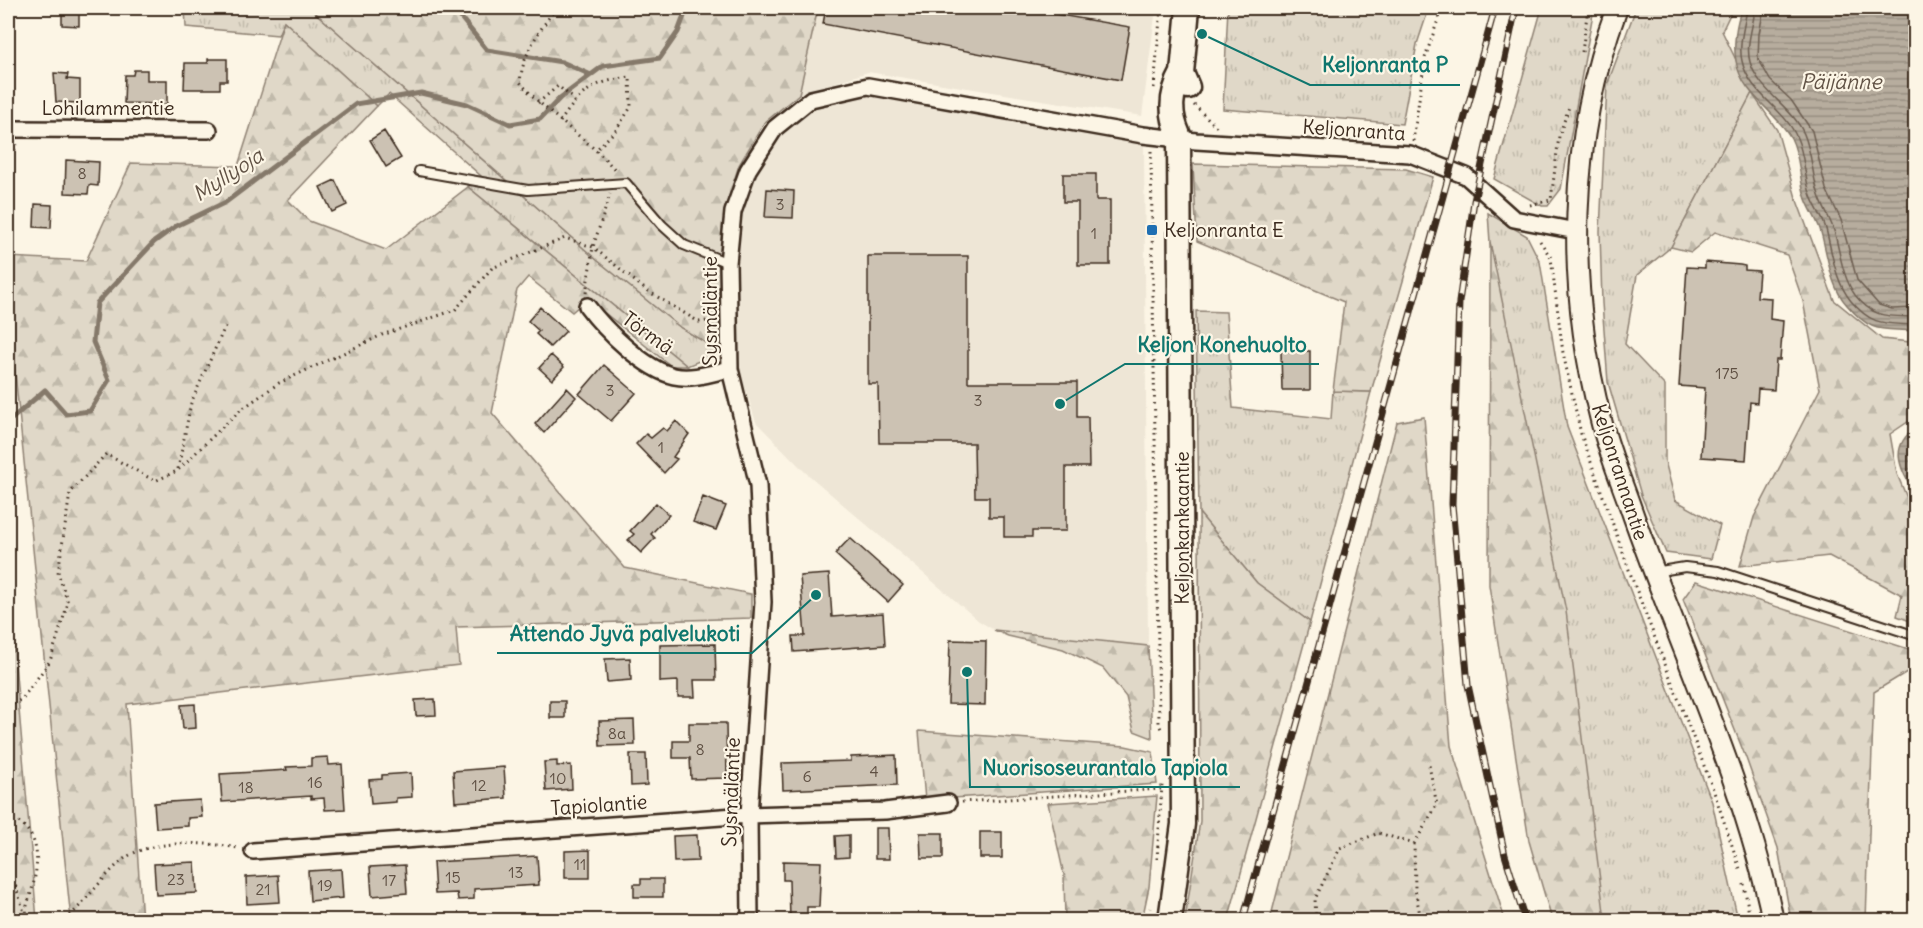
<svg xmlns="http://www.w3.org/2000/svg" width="1923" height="928" font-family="Delius,sans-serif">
<defs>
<pattern id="grass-tufts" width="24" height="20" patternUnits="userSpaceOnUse" patternTransform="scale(1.5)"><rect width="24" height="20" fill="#e0d8c8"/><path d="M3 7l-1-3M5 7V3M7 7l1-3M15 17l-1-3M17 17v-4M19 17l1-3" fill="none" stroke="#c1baab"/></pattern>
<pattern id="forest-firs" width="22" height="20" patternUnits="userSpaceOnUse" patternTransform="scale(1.5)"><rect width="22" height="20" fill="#e0d8c8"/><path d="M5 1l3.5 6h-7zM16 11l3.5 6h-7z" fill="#c1baab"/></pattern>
<pattern id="water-rules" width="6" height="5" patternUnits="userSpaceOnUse" patternTransform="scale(1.5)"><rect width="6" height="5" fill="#b7ad9e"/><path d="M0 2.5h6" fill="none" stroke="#968d80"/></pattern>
</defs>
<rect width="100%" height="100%" fill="#fcf5e5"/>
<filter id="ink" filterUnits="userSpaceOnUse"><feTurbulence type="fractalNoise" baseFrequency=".0167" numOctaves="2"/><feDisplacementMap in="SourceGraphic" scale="12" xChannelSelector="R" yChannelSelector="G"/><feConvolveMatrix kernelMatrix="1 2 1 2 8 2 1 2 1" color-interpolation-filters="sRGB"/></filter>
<g filter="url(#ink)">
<path fill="#eee6d6" d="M818 8H1156L1142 116 868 72 799 94Z
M868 96 1144 144 1148 646 994 630 979 621 804 471 756 422 739 369 737 265 743 214 755 173 783 132 814 107Z"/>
<path fill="url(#grass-tufts)" stroke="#8e8173" stroke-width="1.5" d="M185 8H310L597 260 681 328 721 352 687 366 468 187 481 176 389 94 377 106 284 21 278 35 186 27Z
M1228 8H1429L1417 44 1402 124 1223 109Z
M1542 8H1594L1561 189 1548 206H1542L1494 179Z
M1636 8H1733L1722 31 1752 93 1671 247 1637 275 1625 344 1665 386V461L1675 500 1720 525 1711 559 1666 553 1641 495 1608 382 1602 303 1600 231 1607 85Z
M1488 213 1527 236 1540 262 1567 427 1712 802 1738 920H1604L1490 242Z
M1196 311 1226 312 1233 408 1331 419 1333 391 1371 392 1310 622 1257 583 1199 513Z"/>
<path fill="url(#forest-firs)" stroke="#8e8173" stroke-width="1.5" d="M310 8H818L799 94 764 123 739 165 724 212 721 352 681 328 597 260Z
M284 21 377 106 288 200 309 221 386 250 468 187 687 366H671L587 299 572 312 528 277 517 290 492 413 625 568 751 594V618L456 627 459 665 127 704 142 920H71L8 305V257L86 261 131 163 238 166Z
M1752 93 1777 130 1796 198 1834 300 1882 339 1910 342 1915 346V417L1890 434 1897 474 1915 517V623L1897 616 1902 595 1829 556 1740 566 1754 517 1820 389 1803 301 1787 255 1715 232 1691 252 1671 247Z
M1193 164 1406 169 1433 177 1371 392 1333 391 1344 302 1197 241Z
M1490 242 1566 611 1605 920H1552L1529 841 1489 585Z
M1424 417 1451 746 1505 920H1270L1397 422Z
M1199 513 1257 583 1310 622 1228 920H1185L1200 821Z
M8 581 37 920H8Z
M1696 581 1915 651V667L1874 692 1866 920H1791L1778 848 1746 758 1683 599Z
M994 630 1148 646 1152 738 1134 731 1126 697 1103 668 1063 649 1008 636Z
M919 731 1125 746 1153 752 1157 784 925 800Z
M1157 796 1149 887 1142 920H1065L1064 875 1048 803Z"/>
<path fill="url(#water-rules)" stroke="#85796b" stroke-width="1.5" d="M1742 8H1915V331C1881 328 1873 335 1847 305 1829 285 1828 254 1820 229 1816 217 1808 207 1805 196 1799 178 1800 155 1791 138 1776 111 1741 94 1736 61 1733 45 1736 23 1742 8Z
M1915 428V495C1902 470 1887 449 1915 428Z"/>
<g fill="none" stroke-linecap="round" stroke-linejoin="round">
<path stroke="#6d5e51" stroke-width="1.5" d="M1747 8C1745 25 1738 44 1742 61 1749 94 1785 108 1797 138 1805 156 1804 177 1811 196 1815 207 1823 217 1826 229 1832 252 1835 282 1851 301 1873 327 1885 323 1916 325
M1755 8C1754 25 1745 44 1750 62 1759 92 1792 106 1804 134 1812 153 1812 174 1818 192 1822 207 1831 219 1835 234 1840 254 1843 278 1855 295 1874 319 1888 316 1916 317
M1764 8 1759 34 1758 58 1770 80 1791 100 1812 131 1826 189 1841 220 1857 280 1879 305 1892 309 1916 308"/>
<path stroke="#85796b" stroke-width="5" d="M442 8 454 9 487 50 562 62 591 75
M8 422 45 390 66 414 90 411 109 380 93 342 97 303 154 242 176 226 226 202 356 104 421 93 467 104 510 124 540 119 560 98 603 66 660 58 678 32 687 8"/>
</g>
<path fill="#ccc2b3" stroke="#3b2a1e" stroke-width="1.5" d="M826 8H1020L1130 27 1121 80 823 24Z
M62 13H79V26L62 25Z
M208 59H227V81H220V89H184L185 63H208Z
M134 70H147V80H167V104L124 103 125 75H133Z
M54 73 68 74 67 79 80 80V103L56 102Z
M384 131 401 158 386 167 370 140Z
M66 160 99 162 98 186 89 185 88 194 65 193Z
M1063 174H1096V200H1110V265H1078V202H1063Z
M335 180 347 205 332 212 320 187Z
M767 189 794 191 793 218 765 217Z
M35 204 52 205 51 228 34 227Z
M868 256H968V382H1077V417H1088L1089 467H1066V531H1032V537H1004V517H989V497H975L974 443H879L878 384H868Z
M1705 262 1740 265 1745 266V270L1759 271 1757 297 1771 298 1770 319 1783 321 1780 360H1776L1774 390 1758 389 1757 403 1750 402 1746 460 1701 457 1705 388 1679 386 1687 267 1705 268Z
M540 307 566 331 550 347 536 334 539 331 528 321Z
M1281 351H1310V390H1282Z
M551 355 564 367 552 380 539 368Z
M604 365 636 393 611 421 579 394Z
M567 388 576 397 544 433 535 424Z
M676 421 689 434 673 457 677 459 664 473 636 444 646 434 651 438 663 428 667 431Z
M703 497 726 506 716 530 693 522Z
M656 503 669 515 651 534 655 538 641 553 628 540 634 534 630 531Z
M850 538 903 585 888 602 835 554Z
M829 574 832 617 883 613 885 645 794 652 793 636H805L800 576Z
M950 640 986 641 985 705 948 704Z
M715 644 716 680H694L695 697H678V681L660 682V645Z
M630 658 631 680 607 682 605 659Z
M435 699 436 715 416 716 415 700Z
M550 701H565V718H550Z
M195 704 196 728 183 729 181 705Z
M634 720 635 745 600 746 599 721Z
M689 723H726L727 778 691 779 690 758H673V741H689Z
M630 754H646L647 785 631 786Z
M896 755 897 785 783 790 782 763 851 761V757Z
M328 757 329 765 342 764 345 809 325 810 324 798 311 799V796L222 802 220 774 287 770 286 767 311 766V758Z
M557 761V766L571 765 572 789 546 791 544 762Z
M504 767 506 798 455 802 453 771Z
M411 773 412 797 396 798V802L371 804 369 780 382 779V775Z
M200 800 202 817 188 818V826L156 828 154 803Z
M875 828H888L889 859H875Z
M980 832H1002V858H980Z
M920 833H943V858H921Z
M697 835 698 861 674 862 673 836Z
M849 835V857L836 858 835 836Z
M590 850V878H565V851Z
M537 856 539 885 474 889V899L458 900 457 893 435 894 433 862Z
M783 861 821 862 819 907H807V921H790L789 880H783Z
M195 862 197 893 156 895 154 864Z
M405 865 407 893 372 896 370 867Z
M341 869 343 898 310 901 308 871Z
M278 875 280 902 247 904 246 877Z
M641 879H663V897H634V884H641Z"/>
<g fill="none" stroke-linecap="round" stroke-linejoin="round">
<g stroke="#3b2a1e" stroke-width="12">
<path id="service" d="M419 171 528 190 626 183 662 225 684 245 728 263
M1654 572 1685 567 1718 571 1916 636"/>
</g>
<g stroke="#3b2a1e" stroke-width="20">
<path id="minor" d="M8 129 209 130
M587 306C605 330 644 369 674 376 692 380 712 373 730 369
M253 851 749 815 885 811 948 803
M750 920 749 815 763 602 758 485 730 369 728 263 733 212 748 170 775 128 811 99 868 86 1143 135 1196 141 1410 154 1466 176 1514 219 1576 231"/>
</g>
<g stroke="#3b2a1e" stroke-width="24">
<path id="tertiary" d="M1617 8C1568 139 1566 286 1601 420 1608 449 1620 478 1630 506 1678 644 1743 777 1773 920"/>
</g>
<g stroke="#3b2a1e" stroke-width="27">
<path id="secondary" d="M1188 87 1182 73 1188 8
M1170 920 1183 824 1179 135C1169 113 1170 94 1182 73"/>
</g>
<path stroke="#3b2a1e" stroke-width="3" stroke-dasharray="1.5 4.5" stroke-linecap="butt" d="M556 8C539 31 523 53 520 82 549 117 588 138 617 172
M1582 52 1588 8
M1154 88 1161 8
M538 103 558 86 575 100
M1194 105 1217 127
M560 122C581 91 592 82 630 77L631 107 616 130 597 149
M1413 141 1425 58 1442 8
M1151 151 1159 723 1162 732
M8 167 17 144
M1530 205 1551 200 1559 136 1569 107
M1540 241 1551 258 1563 353 1581 434 1633 581 1713 789 1741 872
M586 293 593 247 610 194
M178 469 191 403 227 322
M8 707 22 699 50 661 68 603 58 573 70 493 106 454 155 481 177 471 239 411 279 383 382 335 455 310 492 268 565 238 593 247 646 290 699 322 715 320
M962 802 1161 789
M8 816C42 831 40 861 31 893 28 902 24 911 28 920
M1414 844 1437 805 1429 765
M1157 859 1162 785
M8 863 24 912
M1744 884 1750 920
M66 920C85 902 104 875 124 859 149 839 208 842 238 848
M1148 920 1150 908
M1316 920 1315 899 1340 848 1379 833 1414 844 1415 889 1421 920"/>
<use href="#service" stroke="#fcf5e5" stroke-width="8"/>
<use href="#minor" stroke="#fcf5e5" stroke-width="15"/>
<use href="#tertiary" stroke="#fcf5e5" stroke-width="20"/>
<use href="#secondary" stroke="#fcf5e5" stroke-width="22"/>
<g stroke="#3b2a1e" stroke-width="7">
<path id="rail" d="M1516 8 1474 201 1459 302 1452 504 1468 685 1505 855 1525 920
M1243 920 1495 8"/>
</g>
<use href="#rail" stroke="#fcf5e5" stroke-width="4.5" stroke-dasharray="14" stroke-linecap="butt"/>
</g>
</g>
<rect fill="#1f6fb2" stroke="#fcf5e5" stroke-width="2" x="1146" y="224" width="12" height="12" rx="3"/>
<g text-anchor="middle" stroke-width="4.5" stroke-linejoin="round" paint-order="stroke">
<g font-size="16" fill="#5f5043">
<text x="82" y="179">8</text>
<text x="780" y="210">3</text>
<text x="1094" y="239">1</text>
<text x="1727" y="379">175</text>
<text x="610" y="396">3</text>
<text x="978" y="406">3</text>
<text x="661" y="453">1</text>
<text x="617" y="739">8a</text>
<text x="700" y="755">8</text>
<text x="874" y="777">4</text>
<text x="807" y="782">6</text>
<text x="558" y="784">10</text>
<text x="315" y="788">16</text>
<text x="479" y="791">12</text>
<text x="246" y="793">18</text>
<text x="580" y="870">11</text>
<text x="516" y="878">13</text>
<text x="453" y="883">15</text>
<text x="176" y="885">23</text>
<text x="389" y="886">17</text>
<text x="325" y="891">19</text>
<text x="263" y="895">21</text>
</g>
<g font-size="20" fill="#3b2a1e" stroke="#fcf5e5">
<text x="108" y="115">Lohilammentie</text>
<text transform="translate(1354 130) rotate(4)" y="7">Keljonranta</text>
<text transform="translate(710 311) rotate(-90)" y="7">Sysmäläntie</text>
<text transform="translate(648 333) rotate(36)" y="7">Törmä</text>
<text transform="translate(1620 472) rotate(72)" y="7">Keljonrannantie</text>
<text transform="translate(1182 528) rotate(-90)" y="7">Keljonkankaantie</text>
<text transform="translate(731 792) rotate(-88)" y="7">Sysmäläntie</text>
<text transform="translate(599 805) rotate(-4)" y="7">Tapiolantie</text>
</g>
<g font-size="20" fill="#3b2a1e" stroke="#fcf5e5" text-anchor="start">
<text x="1164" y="237">Keljonranta E</text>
</g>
<g font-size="21" font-style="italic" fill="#605144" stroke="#fcf5e5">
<text x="1841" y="89">Päijänne</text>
<text transform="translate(228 175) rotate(-33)" y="7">Myllyoja</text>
</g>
</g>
<path fill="none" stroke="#0f766e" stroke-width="2" d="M1202 34L1310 85H1460M1060 404L1125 364H1319M816 595L752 653H497M967 672L970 787H1240"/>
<g fill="#0f766e" stroke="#fcf5e5" stroke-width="2">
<circle cx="1202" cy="34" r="6"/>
<circle cx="1060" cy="404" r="6"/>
<circle cx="816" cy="595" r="6"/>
<circle cx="967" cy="672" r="6"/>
</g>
<g font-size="21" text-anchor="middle" font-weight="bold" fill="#0f766e" stroke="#fcf5e5" stroke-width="4.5" stroke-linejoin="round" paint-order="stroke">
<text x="1385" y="72">Keljonranta P</text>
<text x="1222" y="352">Keljon Konehuolto</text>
<text x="625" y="641">Attendo Jyvä palvelukoti</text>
<text x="1105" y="775">Nuorisoseurantalo Tapiola</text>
</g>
<rect width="1923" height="928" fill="none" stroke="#fcf5e5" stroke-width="30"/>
<rect x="15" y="15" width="1893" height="898" fill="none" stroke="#3b2a1e" stroke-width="2" filter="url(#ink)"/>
</svg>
